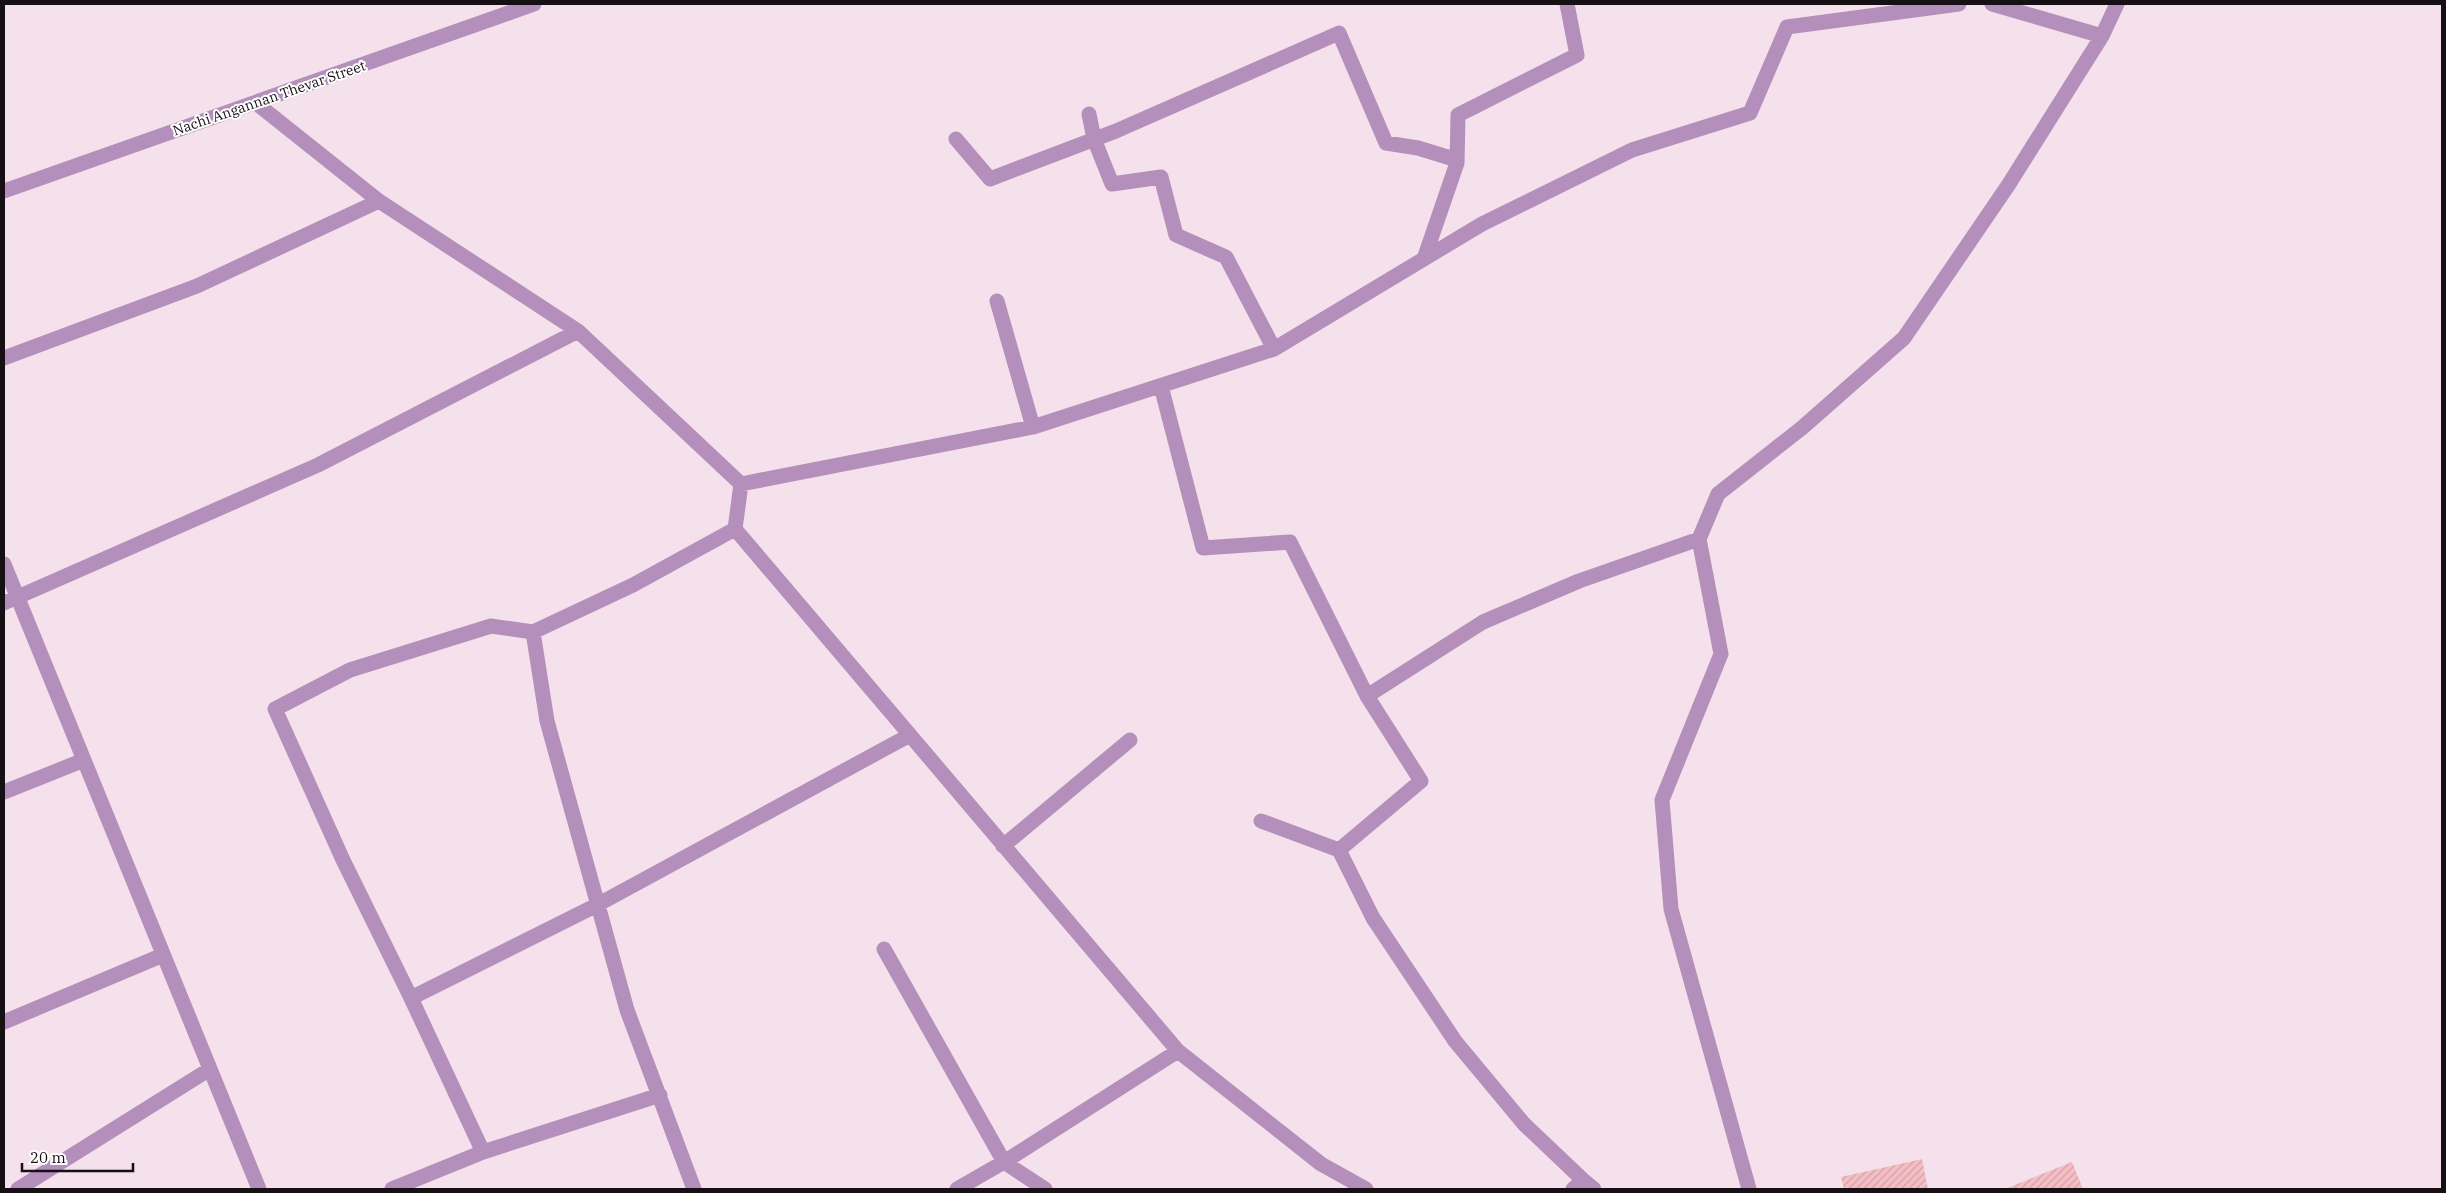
<svg xmlns="http://www.w3.org/2000/svg" width="2446" height="1193" font-family="'IBM Plex Serif',serif">
<defs>
<pattern id="building-hatch" width="6" height="6" patternUnits="userSpaceOnUse" patternTransform="scale(1.25)"><rect width="6" height="6" fill="#f5bec5"/><path d="M-1 1l2-2M0 6l6-6M5 7l2-2" fill="none" stroke="#d1a2a8"/></pattern>
</defs>
<rect width="100%" height="100%" fill="#f5e1eb"/>
<path fill="url(#building-hatch)" d="M1922 1159 1928 1189H1844L1841 1177Z
M2072 1162 2083 1189H2005Z"/>
<g fill="none" stroke-linecap="round" stroke-linejoin="round">
<path stroke="#b48fbb" stroke-width="15" d="M1992 4 2102 36
M256 103 379 201 578 331 741 484
M1089 114 1094 139 1112 184 1161 177 1176 235 1226 257 1274 349
M956 139 990 179 1116 131 1339 33 1386 143 1418 148 1457 160
M4 191 534 4
M1424 259 1457 163 1458 115 1577 55 1567 4
M997 301 1033 427
M4 358 197 286 379 201
M1161 386 1203 548 1290 542 1367 696
M4 564 259 1189
M4 603 318 465 578 331
M910 735 1178 1051 1321 1164 1366 1189
M4 792 84 760
M1261 821 1339 850
M1003 846 1130 740
M884 949 1004 1162 1178 1051
M411 998 343 860 275 709 350 670 491 626 533 632
M4 1022 163 955
M483 1152 660 1095
M1583 1180 1524 1124 1455 1041 1373 918 1339 850 1421 781 1367 696 1483 622 1579 581 1699 539
M18 1189 210 1069
M392 1189 483 1152 411 998 597 905 910 735 735 529
M694 1189 627 1010 547 721 533 632 633 585 735 529 741 484 1033 427 1274 349 1482 224 1632 150 1750 113 1787 27 1959 4
M957 1189 1004 1162 1045 1189
M1573 1189 1583 1180 1594 1189
M1749 1189 1671 909 1662 800 1721 654 1699 539 1718 494 1803 427 1904 338 2009 184 2102 36 2117 4"/>
</g>
<g text-anchor="middle" stroke-width="4" stroke-linejoin="round" paint-order="stroke">
<g font-size="14" fill="#160f13" stroke="#fff">
<text transform="translate(269 98) rotate(-19)" y="5">Nachi Angannan Thevar Street</text>
</g>
</g>
<rect width="2446" height="1193" fill="none" stroke="#160f13" stroke-width="10"/>
<path d="M22 1163v8h111v-8" fill="none" stroke="#160f13" stroke-width="2.5"/>
<text x="30" y="1163" font-size="15" fill="#160f13" stroke="#ffffff" stroke-width="4" paint-order="stroke">20 m</text>
</svg>
